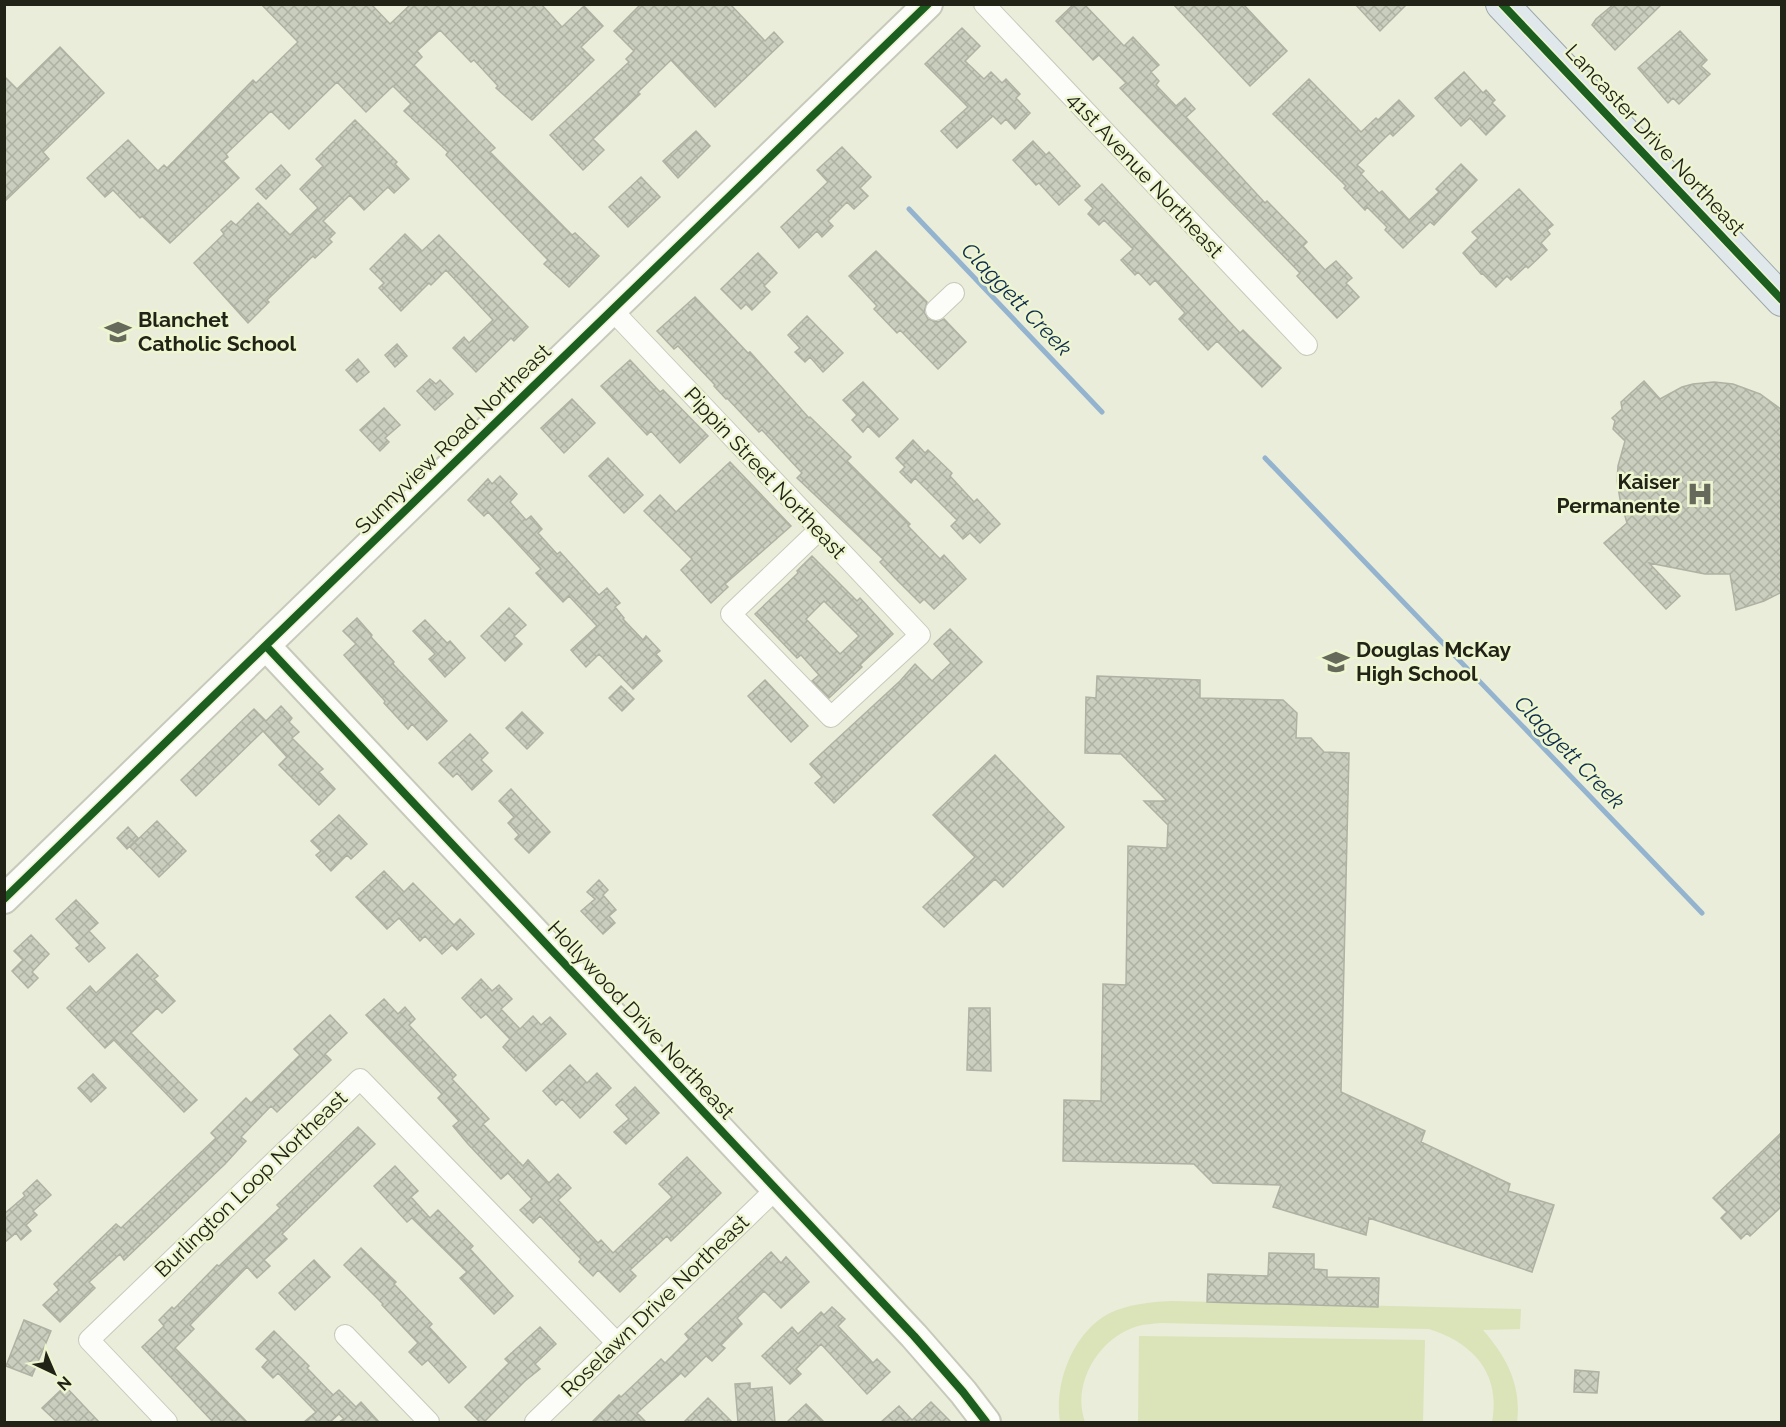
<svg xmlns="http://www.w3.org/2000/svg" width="1786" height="1427" font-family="Raleway,sans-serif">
<defs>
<pattern id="building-cross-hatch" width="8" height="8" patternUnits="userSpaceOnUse" patternTransform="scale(1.5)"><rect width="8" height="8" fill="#cacebe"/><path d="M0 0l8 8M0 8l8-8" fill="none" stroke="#adb1a2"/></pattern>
</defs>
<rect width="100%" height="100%" fill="#e9edd9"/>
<path fill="#dbe3b9" d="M1171 1301 1521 1309 1520 1329 1483 1330C1506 1356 1522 1386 1517 1422H1492C1501 1374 1474 1343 1429 1329L1161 1323C1153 1324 1145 1324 1138 1326 1099 1337 1071 1384 1085 1422H1060C1054 1384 1072 1334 1108 1314 1128 1304 1150 1302 1171 1301Z
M1139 1336 1425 1340 1423 1422H1138Z"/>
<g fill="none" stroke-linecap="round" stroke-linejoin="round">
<path stroke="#94b3cf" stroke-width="5" d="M909 209 1102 412
M1265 458 1702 913"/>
</g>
<path fill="url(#building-cross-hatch)" stroke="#afb2a3" stroke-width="1.5" fill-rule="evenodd" d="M261 4H371L390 24 411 4H541L562 27 584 6 603 26 581 47 594 60 532 120 496 88 498 86 474 60 471 62 440 30 417 51 422 57 414 65 495 148 490 152 572 235 575 233 599 256 569 287 544 264 548 260 446 155 448 152 404 111 411 104 393 86 366 112 337 82 289 129 271 111 226 154 228 157 223 161 239 178 170 243 142 216 140 218 113 190 105 197 87 178 128 140 158 171 164 165 167 168 253 80 256 83 298 42Z
M641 4H730L765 41 774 32 783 42 715 107 671 60 638 92 640 94 593 139 604 150 583 170 550 135 629 62 626 59 634 51 614 31Z
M1074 4H1084L1124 46 1133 37 1159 65 1151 72 1159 81 1156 85 1176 106 1185 98 1195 109 1186 117 1265 203 1267 201 1307 242 1303 246 1325 270 1336 261 1352 278 1346 283 1359 297 1337 318 1297 276 1300 273 1120 88 1126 83 1099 55 1093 60 1056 21Z
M1173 4H1243L1287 51 1250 86Z
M1355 4H1407L1380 31Z
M1614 4H1662L1615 50 1592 25 1596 19Z
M962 28 980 46 965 61 984 79 991 72 1002 83 1006 79 1020 94 1016 98 1030 113 1015 129 1006 119 1001 124 993 116 957 148 941 131 968 107 925 64Z
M1680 31 1707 60 1701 66 1710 74 1679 104 1673 98 1668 103 1638 68Z
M60 47 104 93 43 152 49 159 4 202V76L17 89Z
M1464 72 1483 93 1486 90 1495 100 1492 103 1505 116 1486 135 1470 118 1461 126 1435 98Z
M1309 79 1361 132 1376 118 1378 120 1399 100 1414 116 1393 136 1390 133 1357 165 1364 171 1361 174 1379 193 1382 191 1409 220 1439 192 1436 189 1461 164 1477 180 1434 225 1430 222 1403 248 1385 230 1387 227 1367 207 1365 210 1344 188 1346 186 1273 114Z
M355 120 397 162 395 164 409 179 394 193 388 187 364 210 350 195 323 221 335 233 329 239 332 242 315 258 313 256 267 300 269 302 248 323 194 263 224 234 221 230 231 221 236 225 258 203 290 235 318 208 300 189 323 166 316 159Z
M696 131 710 146 678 178 663 161Z
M1033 141 1046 155 1049 152 1080 186 1059 205 1039 183 1036 185 1013 160Z
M842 147 871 177 860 188 868 196 854 209 847 202 828 221 833 226 822 237 817 231 799 248 781 227 828 182 817 170Z
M281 165 290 175 266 199 256 189Z
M641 177 660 197 628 227 609 207Z
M1102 184 1240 333 1243 330 1281 368 1262 387 1217 341 1208 350 1179 319 1185 313 1155 280 1150 285 1138 272 1135 275 1121 260 1133 249 1104 220 1099 225 1088 214 1093 208 1085 200Z
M1519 189 1553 225 1547 230 1550 234 1541 243 1547 250 1528 268 1526 266 1511 280 1507 276 1496 287 1482 273 1481 274 1463 253 1478 238 1472 232Z
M405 234 422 251 439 235 528 327 514 341 511 338 476 372 453 348 464 337 469 343 493 320 446 270 431 285 429 283 401 311 379 288 384 283 370 269Z
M876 251 927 302 924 312 928 319 938 322 944 319 966 342 938 369 900 330 897 333 874 309 877 306 849 276Z
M758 253 777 273 764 286 770 292 752 310 746 304 741 309 721 289Z
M695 297 748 353 750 352 809 418 810 417 851 457 847 461 910 524 908 526 940 559 944 555 966 579 934 609 924 599 920 603 895 578 880 562 883 559 797 478 802 473 762 430 759 432 727 398 726 399 714 386 715 385 678 346 674 349 657 331Z
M807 316 843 353 823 372 810 357 805 362 795 352 800 348 788 335Z
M397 344 407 356 395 367 385 355Z
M358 359 369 372 357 382 346 370Z
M630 360 660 392 663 390 708 436 680 463 651 431 647 435 601 386Z
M430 379 436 384 440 380 453 394 435 410 417 391Z
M1644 381 1660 399 1682 387 1693 384 1714 382 1733 384 1760 394 1782 410V592L1764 601 1736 610 1730 574H1705L1649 563 1680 596 1666 609 1604 543 1627 523 1620 499 1617 481 1618 466 1625 441 1613 429 1615 421 1612 418 1622 409 1621 402Z
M863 382 898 419 879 437 868 426 863 432 852 420 857 415 843 400Z
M572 399 595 423 564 453 541 428Z
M384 408 400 425 385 438 389 442 380 451 360 430Z
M913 440 925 453 928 450 952 473 950 476 974 502 977 499 1000 524 980 543 970 533 963 539 951 526 957 520 915 478 911 483 900 472 905 467 896 458Z
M608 458 643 495 624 513 589 476Z
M730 462 791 526 725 584 728 587 711 603 681 570 692 559 644 511 660 495 676 512Z
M500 476 517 494 510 502 526 520 531 516 542 529 538 533 557 554 560 552 599 595 607 588 620 603 615 607 624 618 623 619 643 640 646 636 660 651 656 654 662 661 633 689 599 654 586 667 571 650 597 626 569 596 563 602 536 573 541 569 488 512 484 516 468 500 488 479 492 484Z
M812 556 857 601 860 598 893 634 860 665 862 667 829 698 812 681 819 675 801 655 797 658 755 614 798 573 797 571ZM824 601 859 636 840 654 806 619Z
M509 608 526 625 514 636 522 644 505 661 481 636Z
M357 618 372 635 371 637 394 662 393 664 447 721 427 740 412 724 408 729 384 703 385 701 344 655 356 644 343 631Z
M425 620 447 643 450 641 465 658 445 677 429 659 435 654 413 631Z
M950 629 982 662 834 803 815 783 822 777 810 764 900 681 915 664 932 681 951 663 934 644Z
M1097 676 1200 680V698L1283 700 1297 713 1296 738H1311L1324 752 1349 753 1341 1092 1425 1131 1421 1142 1510 1184 1508 1191 1554 1205 1532 1272 1369 1218 1366 1235 1273 1207 1281 1185 1213 1183 1194 1164 1063 1161 1064 1100 1101 1101 1103 984 1126 985 1128 846 1167 848 1168 825 1144 801H1167L1121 754 1085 753 1086 697 1096 698Z
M765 680 808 726 791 742 748 696Z
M621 686 634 699 622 711 609 698Z
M281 706 292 718 289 722 299 732 292 738 323 769 319 772 335 789 319 805 279 765 287 757 263 731 196 796 181 780 254 709 266 721Z
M522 712 543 733 527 749 506 728Z
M470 734 488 753 481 760 492 771 472 790 457 773 453 777 439 763Z
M995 755 1064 827 1003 887 995 879 944 927 923 907 975 857 933 815Z
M511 789 550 832 529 853 515 839 519 835 508 823 514 817 499 801Z
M339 815 367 844 351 859 347 855 331 871 316 855 321 851 311 841Z
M157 821 186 851 159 877 130 847Z
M128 827 138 838 127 849 117 838Z
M384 871 404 892 413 883 454 925 460 919 474 934 457 950 452 945 442 954 425 936 420 941 399 918 387 929 356 897Z
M599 880 608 890 603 895 616 910 609 916 615 923 603 934 581 911 595 899 587 892Z
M76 900 98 923 89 931 105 948 89 962 76 948 80 945 56 919Z
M31 935 49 954 32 972 38 978 28 988 12 971 23 960 14 951Z
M137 954 158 976 154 979 175 1001 162 1013 157 1008 131 1033 197 1100 184 1112 114 1040 105 1048 67 1008 90 986 96 993Z
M481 979 492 991 499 985 512 999 501 1009 520 1029 533 1016 541 1025 550 1017 566 1034 526 1071 503 1047 510 1039 486 1014 481 1018 462 998Z
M384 999 398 1014 405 1007 415 1019 409 1025 456 1075 452 1079 489 1119 483 1124 523 1166 528 1160 549 1183 558 1174 571 1188 558 1200 598 1243 601 1240 613 1253 672 1197 659 1184 687 1157 721 1193 671 1241 667 1236 630 1270 636 1276 620 1292 598 1270 593 1276 579 1262 581 1259 540 1216 533 1223 520 1210 532 1199 508 1173 501 1179 468 1144 453 1126 459 1121 438 1098 442 1094 366 1015Z
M969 1008H990L991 1071 967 1070Z
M330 1015 347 1033 325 1054 331 1060 277 1112 271 1106 241 1137 246 1141 225 1164 124 1260 120 1254 89 1282 95 1288 60 1322 43 1305 59 1290 54 1284 116 1224 121 1228 216 1138 211 1133 246 1098 251 1103 300 1055 294 1049Z
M570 1065 587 1083 597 1073 611 1088 580 1118 562 1099 556 1105 543 1091Z
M93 1074 106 1088 91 1102 78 1088Z
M635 1087 659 1113 626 1144 614 1132 629 1119 616 1105Z
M358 1127 375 1144 282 1234 287 1239 264 1260 270 1266 257 1278 247 1267 190 1325 194 1329 175 1348 247 1422H213L142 1347 164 1326 159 1320 172 1307 174 1309 217 1265 219 1266 280 1208 277 1205Z
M1782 1132V1206L1750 1236 1747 1233 1741 1239 1721 1218 1727 1212 1713 1198Z
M395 1166 418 1191 411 1197 430 1218 438 1210 473 1246 470 1249 513 1296 494 1314 460 1278 467 1272 412 1218 407 1222 374 1186Z
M37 1180 51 1195 33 1211 37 1215 26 1225 31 1231 21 1240 16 1233 4 1243V1214L25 1196 23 1193Z
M361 1248 396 1282 394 1284 432 1324 429 1327 466 1367 449 1383 428 1360 422 1365 409 1352 418 1343 382 1305 383 1304 344 1265Z
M771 1252 781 1263 786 1257 809 1282 781 1308 764 1291 737 1318 742 1324 721 1345 725 1348 712 1361 706 1356 685 1377 681 1373 637 1413 646 1422H592L619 1395 621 1397 661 1359 665 1363 689 1339 685 1334Z
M1269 1253 1314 1254V1269L1327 1270V1277L1379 1278 1378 1307 1207 1302 1208 1274 1268 1276Z
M314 1260 330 1277 295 1310 279 1293Z
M832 1307 845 1319 838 1326 873 1363 877 1359 890 1372 867 1394 821 1344 796 1369 801 1374 790 1384 762 1356 792 1327 798 1334 821 1312 824 1315Z
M24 1320 51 1331 32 1376 6 1366Z
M540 1327 556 1344 535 1364 540 1369 525 1381 484 1422H480L465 1407 509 1363 505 1359Z
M274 1331 309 1366 307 1368 333 1395 339 1390 356 1407 361 1402 379 1422H339L344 1419 339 1414 330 1422H304L316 1412 278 1373 273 1378 262 1367 268 1360 256 1349Z
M1575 1370 1599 1372 1597 1393 1574 1392Z
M750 1383V1389L772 1387 775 1422H738L735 1384Z
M65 1386 99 1422H57L42 1408Z
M708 1398 732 1422H684Z
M931 1402 951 1422H881L899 1406 912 1420Z
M806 1404 824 1422H787Z"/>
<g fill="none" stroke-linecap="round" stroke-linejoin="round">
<g stroke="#c7caba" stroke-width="22">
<path id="street" d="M984 4 1307 345
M612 310 920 635 831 717 731 614 819 530
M936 310 954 293
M345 1335 429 1422
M167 1422 89 1340 360 1079 616 1342
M535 1422 776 1189"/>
</g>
<g stroke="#c7caba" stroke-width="32">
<path id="secondary" d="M266 646 914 1336 963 1392 986 1422
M4 899 928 4"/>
</g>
<g stroke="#9ca8aa" stroke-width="34">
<path id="primary" d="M1502 4 1782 300"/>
</g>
<use href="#street" stroke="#fcfcf9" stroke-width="20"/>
<use href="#secondary" stroke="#fcfcf9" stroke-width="28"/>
<use href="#primary" stroke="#e1e8ec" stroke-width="32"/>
<g stroke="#eef5d1" stroke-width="11">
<path id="cycleway" d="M1502 4 1782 300
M266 646 914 1336 963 1392 986 1422
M4 899 928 4"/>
</g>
<use href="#cycleway" stroke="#1b5e20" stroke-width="8"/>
</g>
<defs>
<g id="school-bare" transform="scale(2.07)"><path d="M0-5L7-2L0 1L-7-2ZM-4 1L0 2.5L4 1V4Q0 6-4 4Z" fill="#666a5a" stroke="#eef5d1" stroke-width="2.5" paint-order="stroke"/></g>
<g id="hospital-bare" transform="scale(2.07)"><path d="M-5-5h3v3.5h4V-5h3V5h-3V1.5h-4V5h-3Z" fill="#666a5a" stroke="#eef5d1" stroke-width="2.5" paint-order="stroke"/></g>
</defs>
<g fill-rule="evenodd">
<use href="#school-bare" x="118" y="332"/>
<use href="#hospital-bare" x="1700" y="494"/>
<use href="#school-bare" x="1336" y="662"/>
</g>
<g text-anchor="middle" stroke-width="5" stroke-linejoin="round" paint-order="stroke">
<g font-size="21" fill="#202315" stroke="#eef5d1">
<text transform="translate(1655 140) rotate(47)" y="7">Lancaster Drive Northeast</text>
<text transform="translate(1145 175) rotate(47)" y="7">41st Avenue Northeast</text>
<text transform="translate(453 439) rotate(-44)" y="7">Sunnyview Road Northeast</text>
<text transform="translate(765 473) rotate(47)" y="7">Pippin Street Northeast</text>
<text transform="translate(641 1020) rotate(47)" y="7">Hollywood Drive Northeast</text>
<text transform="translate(251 1184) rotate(-44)" y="7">Burlington Loop Northeast</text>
<text transform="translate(655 1306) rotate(-44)" y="7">Roselawn Drive Northeast</text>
</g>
<g font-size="21" font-weight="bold" fill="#202315" stroke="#eef5d1" text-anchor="start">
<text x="138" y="327">Blanchet<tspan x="138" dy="24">Catholic School</tspan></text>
<text x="1680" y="489" text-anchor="end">Kaiser<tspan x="1680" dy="24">Permanente</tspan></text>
<text x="1356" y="657">Douglas McKay<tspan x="1356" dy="24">High School</tspan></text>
</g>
<g font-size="22" font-style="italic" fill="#0c2b4c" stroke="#eef5d1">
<text transform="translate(1017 299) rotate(46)" y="8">Claggett Creek</text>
<text transform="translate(1570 752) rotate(46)" y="8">Claggett Creek</text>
</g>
</g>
<rect width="1786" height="1427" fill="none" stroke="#202315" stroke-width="12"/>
<g transform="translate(54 1373) rotate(136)" stroke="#eef5d1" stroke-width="4.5" paint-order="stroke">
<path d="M0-4.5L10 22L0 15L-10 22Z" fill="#202315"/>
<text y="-9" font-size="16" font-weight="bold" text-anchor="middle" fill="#202315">N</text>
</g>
</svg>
